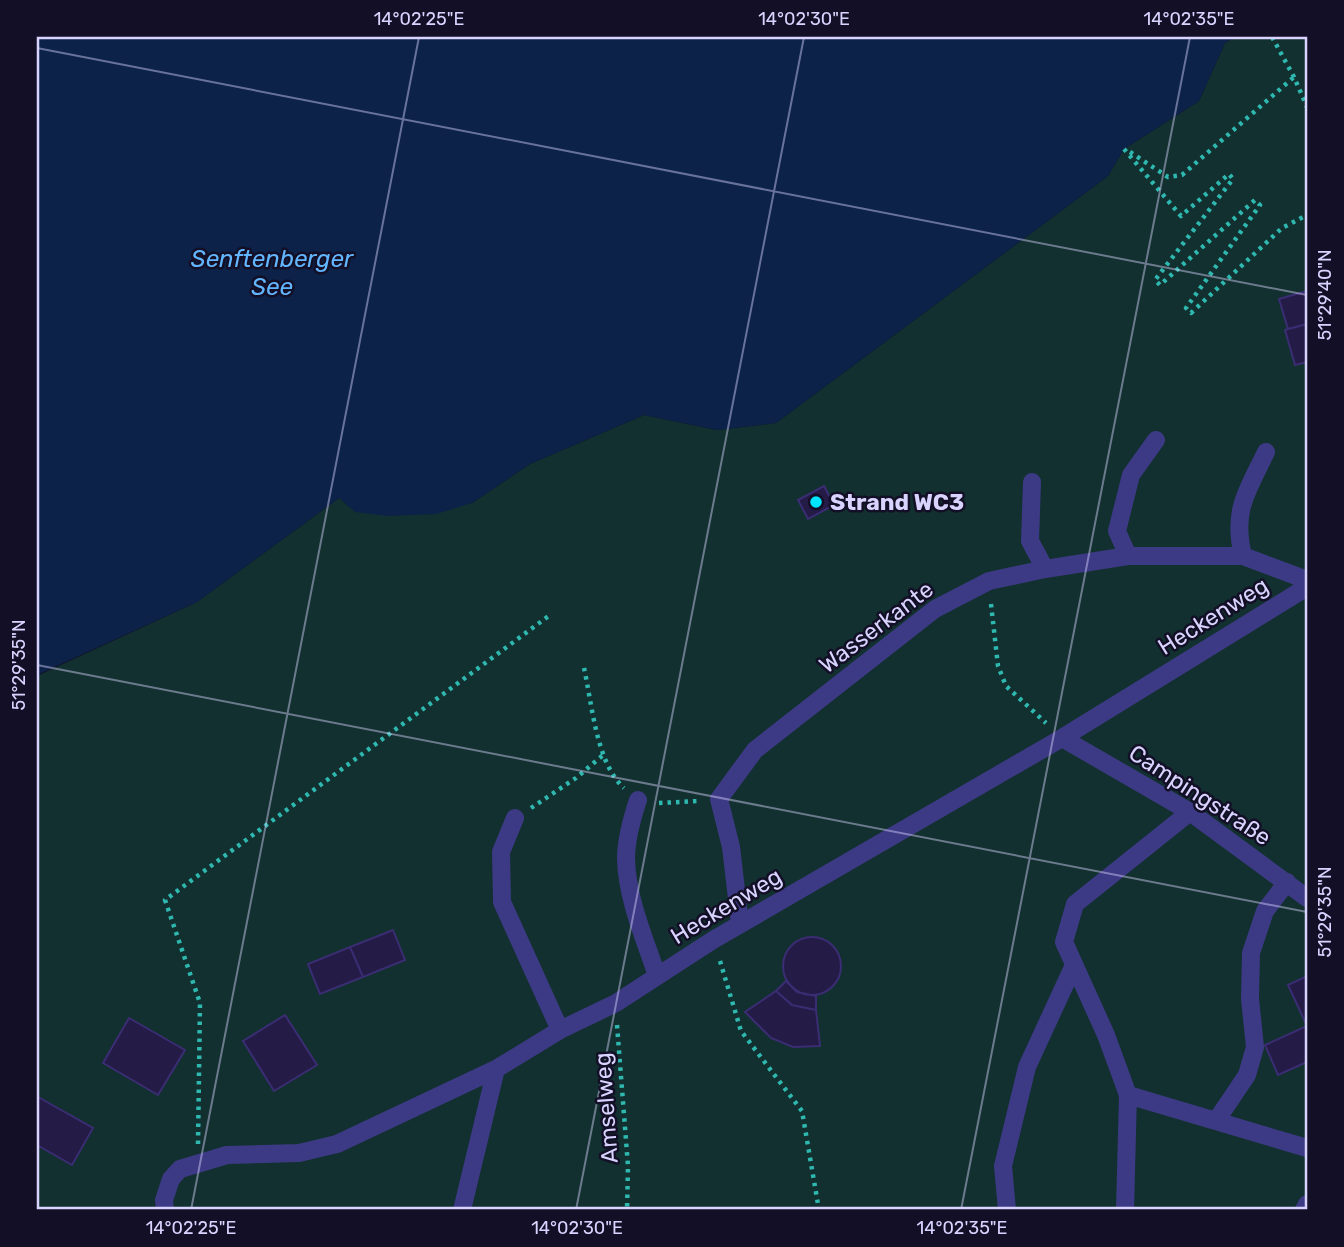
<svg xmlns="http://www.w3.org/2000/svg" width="1344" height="1247" font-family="Rubik,sans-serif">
<rect width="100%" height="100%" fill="#130f26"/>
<path fill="#12302f" d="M1235 37H1307V1210H37V676L197 602 339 498 472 503 530 464 644 415 717 430 776 423 1108 176 1124 149 1199 101 1225 43Z"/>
<path fill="#0c2248" d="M37 37H1235L1225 43 1199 101 1124 149 1108 176 776 423 717 430 644 415 530 464 472 503 436 514 388 516 355 512 339 498 197 602 37 675Z"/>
<path fill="#241b47" stroke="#3b2d73" stroke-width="2" d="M1307 291V324L1288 329 1279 299Z
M1307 324V362L1295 365 1285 330Z
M824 486 834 505 808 519 798 500Z
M393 930 405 960 363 977 350 947Z
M783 966a29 29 0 1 1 58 0a29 29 0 1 1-58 0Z
M350 947 363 977 320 994 308 964Z
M1307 976V1062L1278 1075 1265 1045 1307 1026 1288 985Z
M786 981 797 992 816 996V1010L792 1005 776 991Z
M776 991 792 1005 816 1010 820 1046 793 1047 771 1038 745 1012Z
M285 1015 317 1065 274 1091 243 1041Z
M129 1018 185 1050 158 1095 103 1063Z
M38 1097 93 1128 72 1165 37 1145Z"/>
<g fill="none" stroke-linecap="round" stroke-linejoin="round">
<path stroke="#2fb8b0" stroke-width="4.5" stroke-dasharray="3.5 5" stroke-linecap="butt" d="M1272 37 1294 77 1307 107
M1124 149 1181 216 1229 174 1233 179 1155 280 1160 285 1255 200 1260 205 1186 308 1191 313 1282 228 1307 215
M1130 152 1168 177 1182 175 1294 77
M991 604 998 666 1006 686 1046 723
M584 668C592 703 596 763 624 788
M659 803 699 801
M531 808 576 778 603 755
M720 961 741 1031 802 1111 819 1210
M617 1025 628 1166 627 1210
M198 1144 200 1003 165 900 550 615
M37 1209 45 1210"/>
<path stroke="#3d3a85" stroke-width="18" d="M1032 482 1030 541 1045 569
M1128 556 1117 531 1131 475 1156 440
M1243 556C1232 510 1247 492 1266 452
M1062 738 1190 812 1307 898
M638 800C632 818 626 840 626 859 627 899 645 939 657 976
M515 818 501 852 502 902 560 1030
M740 924 731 847 719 799 755 750 935 609 989 581 1045 569 1128 556H1243L1307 580
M1128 1095 1106 1035 1064 942 1075 904 1190 812
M1216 1121 1247 1075 1255 1047 1250 999 1251 953 1265 911 1287 882
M165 1210 164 1200 171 1179 180 1169 227 1155 299 1153 337 1144 496 1069 560 1030 616 1003 713 940 1062 738 1307 587
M462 1210 496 1069
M1007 1210 1003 1166 1027 1067 1074 965
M1125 1210 1128 1095 1307 1148
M1304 1210 1307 1204"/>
</g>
<path fill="none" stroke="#d9d4ff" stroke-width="2" stroke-opacity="0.45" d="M37 48 1307 295M37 665 1307 912M191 1210 419 37M576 1210 804 37M961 1210 1190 37"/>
<circle fill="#00e5ff" stroke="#130f26" stroke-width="2.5" cx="816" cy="502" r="7"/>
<g text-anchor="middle" stroke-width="5" stroke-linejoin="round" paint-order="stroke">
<g font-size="23" font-weight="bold" fill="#d9d4ff" stroke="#130f26" text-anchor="start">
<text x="830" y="510">Strand WC3</text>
</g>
<g font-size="23" fill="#d9d4ff" stroke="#130f26">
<text transform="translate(1213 616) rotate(-32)" y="8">Heckenweg</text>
<text transform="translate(876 627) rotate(-37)" y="8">Wasserkante</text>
<text transform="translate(1200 795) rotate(33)" y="8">Campingstraße</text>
<text transform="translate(726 906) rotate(-31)" y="8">Heckenweg</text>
<text transform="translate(606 1108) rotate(-94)" y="8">Amselweg</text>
</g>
<g font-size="24" font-style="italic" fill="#62b6ff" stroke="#130f26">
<text x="272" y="267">Senftenberger<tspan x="272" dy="28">See</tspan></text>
</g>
</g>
<rect width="1344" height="1247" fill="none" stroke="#130f26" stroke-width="77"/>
<rect x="38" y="38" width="1268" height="1170" fill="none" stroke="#d9d4ff" stroke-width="2.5"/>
<g font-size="18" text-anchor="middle" fill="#d9d4ff">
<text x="419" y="25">14°02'25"E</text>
<text x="804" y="25">14°02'30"E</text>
<text x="1189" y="25">14°02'35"E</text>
<text transform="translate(1325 295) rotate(-90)" y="6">51°29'40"N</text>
<text transform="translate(19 665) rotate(-90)" y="6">51°29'35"N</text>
<text transform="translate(1325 912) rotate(-90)" y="6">51°29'35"N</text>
<text x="191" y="1234">14°02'25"E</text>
<text x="577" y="1234">14°02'30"E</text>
<text x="962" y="1234">14°02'35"E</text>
</g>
</svg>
